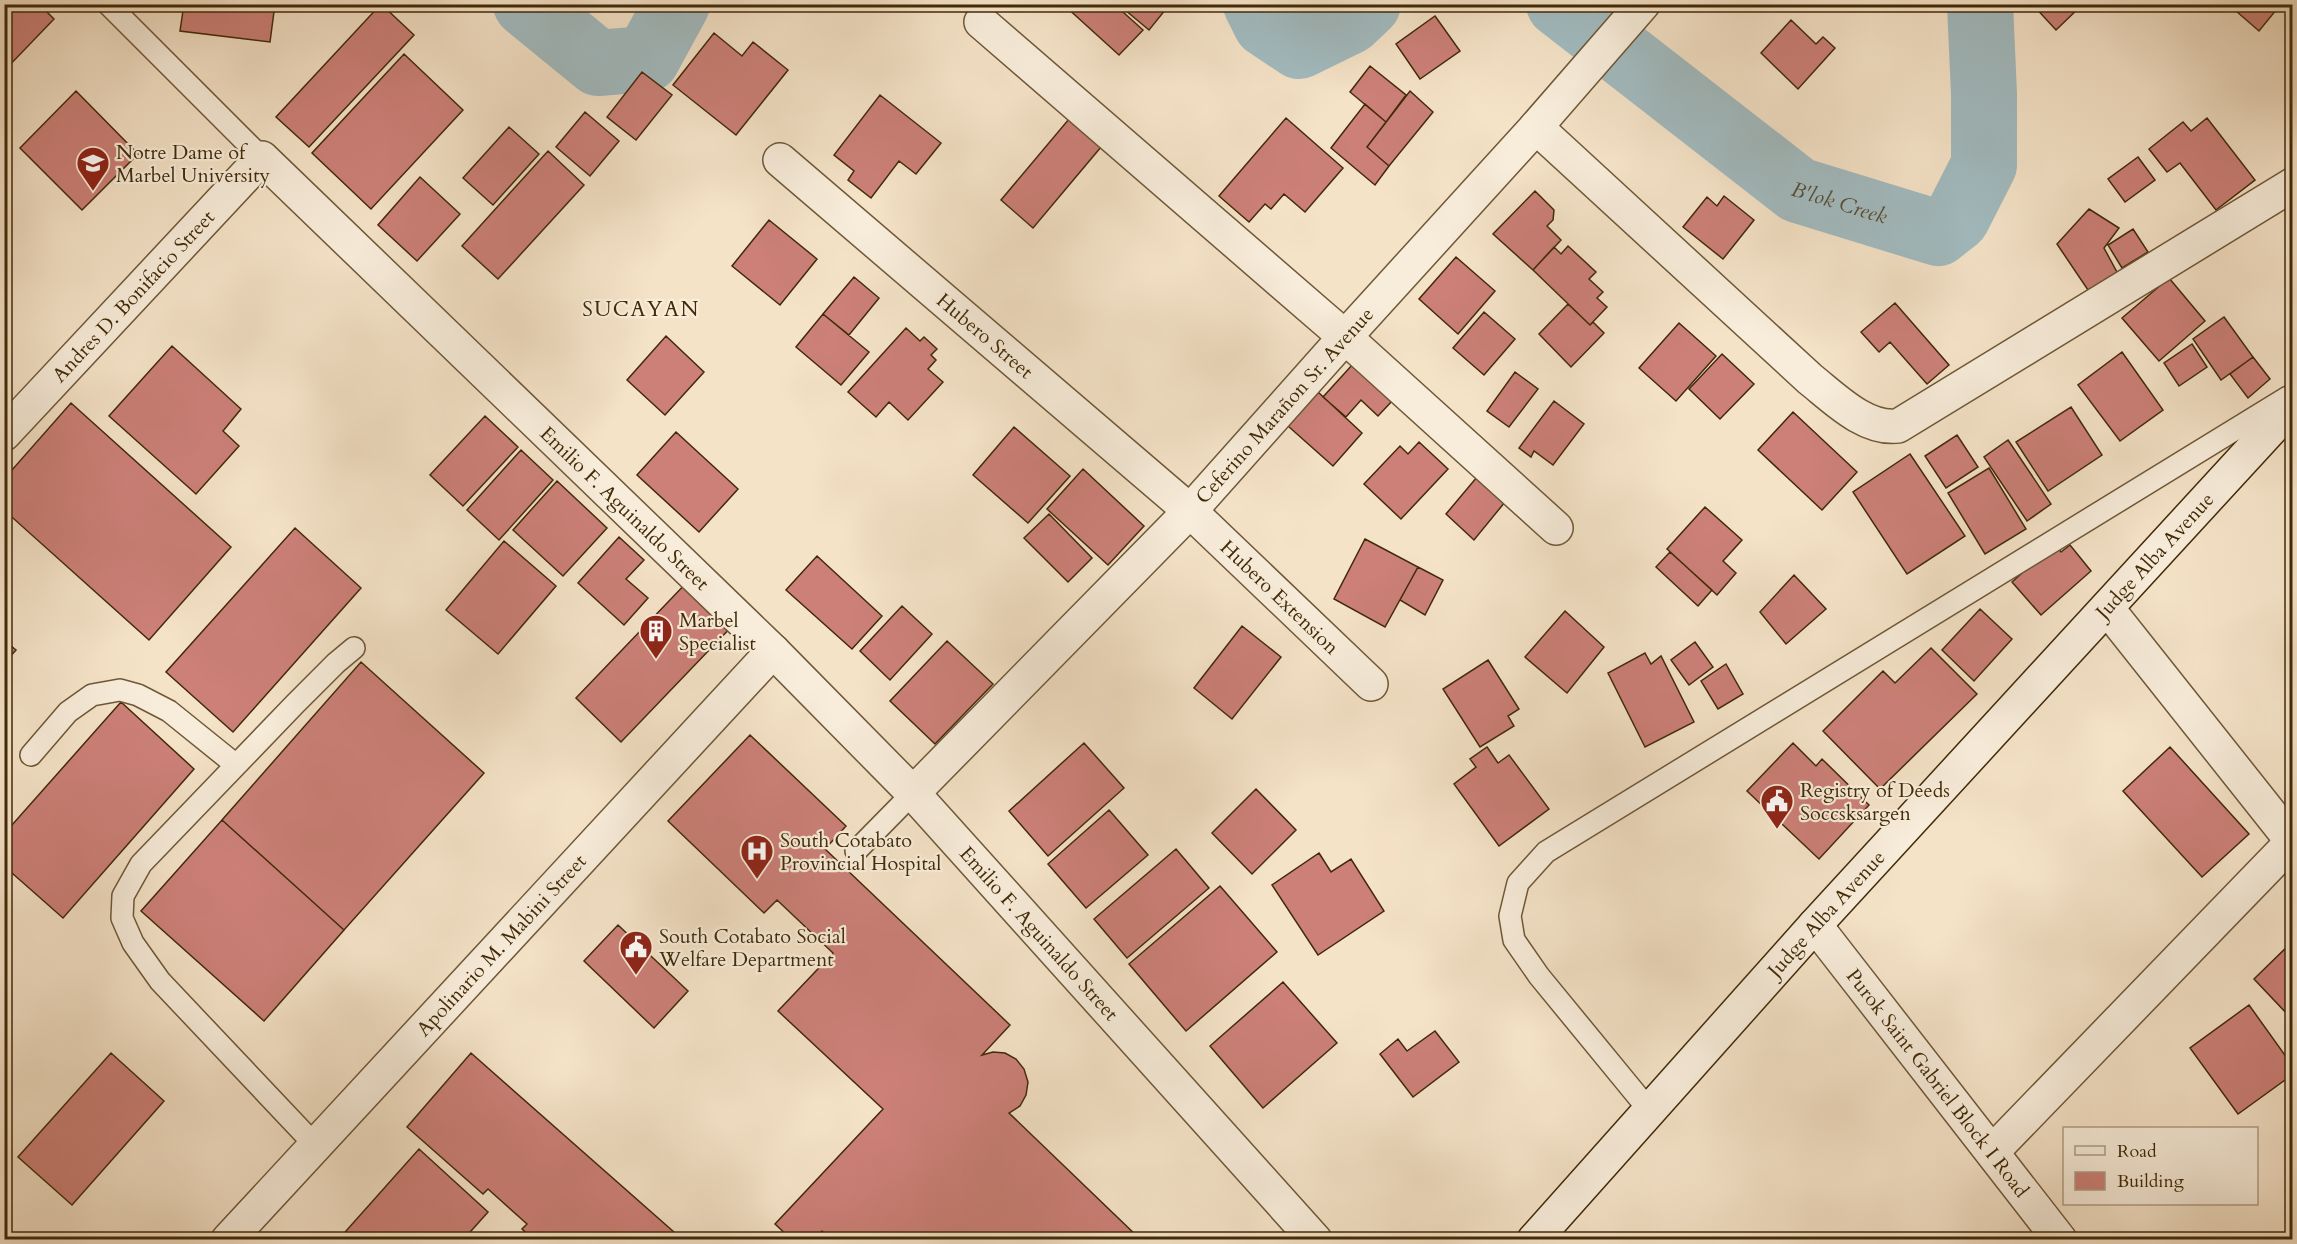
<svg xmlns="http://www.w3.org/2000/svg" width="2297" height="1244" font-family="Cardo,serif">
<rect width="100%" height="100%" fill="#f5e3c8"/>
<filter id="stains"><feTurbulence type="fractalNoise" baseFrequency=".00333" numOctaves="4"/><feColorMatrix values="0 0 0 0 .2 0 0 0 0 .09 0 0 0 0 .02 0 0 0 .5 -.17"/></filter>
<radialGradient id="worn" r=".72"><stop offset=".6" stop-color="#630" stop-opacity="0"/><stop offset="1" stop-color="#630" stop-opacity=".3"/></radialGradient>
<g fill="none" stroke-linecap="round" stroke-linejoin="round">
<g stroke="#a2bbc0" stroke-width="66">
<path d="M526 4 598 63 647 59 677 4"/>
<path d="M1256 4 1266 24 1299 46 1350 21 1368 4"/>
<path id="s1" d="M1559 4 1798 190 1938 233 1957 218 1984 165V94L1980 4"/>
</g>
</g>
<path fill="#cc8078" stroke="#412a07" stroke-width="1.5" d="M4 4H39L54 19 4 71Z
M184 4H275L270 42 180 31Z
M381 4 414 35 309 147 276 117Z
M1067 4H1114L1143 30 1119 55 1065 6Z
M1118 4H1170L1149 30Z
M2032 4H2083L2056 30Z
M2228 4H2281L2259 31Z
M1435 16 1460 51 1420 79 1396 44Z
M1791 20 1816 44 1823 37 1835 48 1798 89 1761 53Z
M714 33 742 56 753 42 788 70 736 135 673 85Z
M404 54 463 110 371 209 312 153Z
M1370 66 1406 95 1386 122 1350 92Z
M642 72 672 95 636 140 607 117Z
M76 91 138 154 82 210 20 148Z
M1410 91 1433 112 1389 166 1367 147Z
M880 95 941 143 916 174 899 161 871 198 848 180 854 171 834 155Z
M1365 104 1386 122 1367 147 1389 166 1375 185 1331 148Z
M585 112 619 141 590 176 556 147Z
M1286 118 1343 168 1305 212 1284 194 1271 209 1265 204 1249 222 1219 196Z
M2207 118 2255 180 2216 210 2180 163 2167 172 2149 149 2183 122 2191 131Z
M1069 119 1101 147 1033 228 1001 200Z
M509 127 539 154 493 205 463 178Z
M548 151 584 185 498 279 462 246Z
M2138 157 2155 180 2125 202 2108 179Z
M420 177 460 214 417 261 378 225Z
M1535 191 1554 210 1553 220 1547 226 1561 240 1533 270 1493 234Z
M1724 196 1754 220 1723 259 1683 227 1707 197 1717 206Z
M2089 209 2119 228 2104 248 2118 274 2090 293 2057 244Z
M769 220 817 259 780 305 732 266Z
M2133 229 2148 252 2122 268 2108 245Z
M1568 246 1596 272 1589 279 1603 292 1597 298 1607 307 1590 325 1533 270 1554 247 1561 254Z
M1456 257 1495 291 1458 334 1419 299Z
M854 277 879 298 849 335 823 314Z
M2169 278 2205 321 2159 361 2122 318Z
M1895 303 1949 365 1927 384 1890 342 1879 352 1861 332Z
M1568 304 1590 325 1593 322 1604 333 1571 367 1539 334Z
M1484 312 1515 339 1484 375 1453 348Z
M823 314 869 352 841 385 796 347Z
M2224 317 2253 357 2221 380 2193 339Z
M1679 323 1716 356 1676 401 1639 368Z
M906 328 920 341 924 337 937 349 931 355 936 360 928 369 943 382 908 420 889 402 876 417 848 392Z
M666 336 704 372 665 415 627 380Z
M2192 344 2207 367 2179 386 2164 363Z
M172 346 241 409 223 431 239 446 196 494 109 416Z
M2122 352 2163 410 2120 441 2078 385Z
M1722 354 1754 384 1720 419 1689 389Z
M2253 357 2270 379 2248 398 2230 374Z
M1353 364 1393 400 1378 416 1361 400 1346 417 1323 397Z
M1515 372 1538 389 1509 427 1487 411Z
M1318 392 1362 433 1333 466 1288 426Z
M1554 401 1584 424 1553 465 1534 451 1531 457 1519 448Z
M71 403 231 547 149 640 4 510V479Z
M2071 407 2102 455 2048 491 2016 442Z
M1793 412 1857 472 1822 510 1758 450Z
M485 416 518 447 463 506 430 475Z
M1014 427 1070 476 1028 523 973 475Z
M676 432 738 489 699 532 637 475Z
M1957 435 1978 467 1946 488 1925 456Z
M2008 440 2051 504 2027 521 1984 457Z
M1419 442 1448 469 1401 519 1364 484 1400 446 1408 454Z
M521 450 553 480 499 540 467 510Z
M1910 454 1965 536 1907 574 1853 492Z
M1989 468 2026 529 1985 554 1948 493Z
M1083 469 1144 526 1108 565 1047 509Z
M1477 477 1505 502 1474 540 1446 514Z
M557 481 607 528 563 576 513 530Z
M1705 507 1742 540 1723 561 1736 573 1717 595 1667 549Z
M1049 514 1092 558 1068 582 1024 538Z
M295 528 361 588 233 732 166 672Z
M619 537 644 560 626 579 648 598 624 625 578 583Z
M1365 539 1418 567 1385 627 1334 599Z
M504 541 556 586 498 654 446 610Z
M2055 544 2061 552 2070 545 2091 571 2041 615 2012 582Z
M1670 552 1712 590 1698 606 1656 567Z
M817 556 882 616 852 649 786 590Z
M1418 567 1443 580 1425 615 1400 600Z
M1794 575 1826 609 1786 644 1760 612Z
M691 578 736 622 621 742 576 698Z
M902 606 932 634 890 680 860 651Z
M1980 609 2012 639 1974 681 1942 650Z
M1565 611 1604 647 1567 693 1525 657Z
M1242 626 1281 657 1232 719 1194 688Z
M4 640 16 650 4 663Z
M947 641 993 684 935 744 890 701Z
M1695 642 1713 667 1689 685 1671 660Z
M1931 648 1977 694 1880 789 1823 731 1883 671 1895 683Z
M1645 653 1651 664 1661 656 1694 722 1645 747 1608 673Z
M1488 660 1519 709 1508 716 1514 726 1480 747 1443 689Z
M361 662 484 773 344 930 222 820Z
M1726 664 1743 694 1718 709 1701 681Z
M121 702 194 769 63 918 4 866V834Z
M750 735 846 826 825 849 1010 1025 982 1055 993 1052 1005 1053 1016 1059 1024 1069 1028 1082 1026 1095 1020 1106 1009 1113 1141 1240H831L822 1231 814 1240H792L775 1224 883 1109 778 1011 833 953 777 900 764 913 668 821Z
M1084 743 1124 788 1048 856 1009 811Z
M1793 743 1816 766 1822 759 1869 805 1819 859 1747 791Z
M1487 747 1498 763 1509 755 1549 809 1499 846 1454 784 1476 767 1470 759Z
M2170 747 2249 834 2202 877 2123 791Z
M1256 789 1296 830 1252 874 1212 833Z
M1109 810 1148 855 1086 908 1048 864Z
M222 820 344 930 264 1021 141 911Z
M1176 849 1209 888 1127 958 1094 919Z
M1319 853 1331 872 1351 859 1384 911 1318 955 1272 885Z
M1220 886 1277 952 1186 1031 1129 964Z
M618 925 688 991 654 1028 584 961Z
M2292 942V1016L2291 1018 2254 979Z
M1283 982 1337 1043 1263 1108 1210 1046Z
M2249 1005 2292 1065V1075L2238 1114 2190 1048Z
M1435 1031 1459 1062 1413 1097 1380 1054 1398 1039 1407 1051Z
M111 1053 164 1101 72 1205 18 1157Z
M471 1053 683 1240H534L522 1229 527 1224 488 1189 483 1194 407 1127Z
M419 1149 488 1212 463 1240H338Z"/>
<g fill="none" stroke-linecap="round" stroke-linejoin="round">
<g stroke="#6e5837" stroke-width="24">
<path id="service" d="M108 4 262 158
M31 755 68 712 92 695 120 690 138 695 169 711 236 765
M856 851 913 793
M1649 1110 1539 976 1514 940 1510 916 1518 883 1546 852 2288 397
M315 1145 160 981 133 943 122 918 123 896 141 864 295 704 336 663 354 648"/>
</g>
<g stroke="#6e5837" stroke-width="36">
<g id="minor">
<path d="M981 22 1345 337 1556 528"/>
<path d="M1536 127 1810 379C1834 398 1865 430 1898 426L2292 185"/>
<path id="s2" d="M780 160 1190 511 1371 684"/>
<path d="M2107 608 2292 841"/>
<path id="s3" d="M1815 925 2060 1240"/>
<path d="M1992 1152 2292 842"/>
<path id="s4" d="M228 1240 773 651"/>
</g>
</g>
<g stroke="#6e5837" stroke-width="36">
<g id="tertiary">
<path id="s5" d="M4 434 262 158 773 651 913 793 1315 1240"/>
<path id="s6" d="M913 793 1190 511 1345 337 1536 127 1643 4"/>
</g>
</g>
<g stroke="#412a07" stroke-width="36">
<g id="secondary">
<path id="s7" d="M1534 1240 1815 925 2292 406"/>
</g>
</g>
<use href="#service" stroke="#f8eddb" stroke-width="21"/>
<use href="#minor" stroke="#f8eddb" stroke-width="33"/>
<use href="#tertiary" stroke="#f8eddb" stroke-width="33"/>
<use href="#secondary" stroke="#f8eddb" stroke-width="33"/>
</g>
<defs>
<g id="university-pin" transform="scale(1.725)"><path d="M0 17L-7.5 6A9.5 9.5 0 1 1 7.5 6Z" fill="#8f2418" stroke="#f8eddb"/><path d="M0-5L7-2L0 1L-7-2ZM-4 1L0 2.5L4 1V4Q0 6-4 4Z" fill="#fff"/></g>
<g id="building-pin" transform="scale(1.725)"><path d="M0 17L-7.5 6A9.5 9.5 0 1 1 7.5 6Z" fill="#8f2418" stroke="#f8eddb"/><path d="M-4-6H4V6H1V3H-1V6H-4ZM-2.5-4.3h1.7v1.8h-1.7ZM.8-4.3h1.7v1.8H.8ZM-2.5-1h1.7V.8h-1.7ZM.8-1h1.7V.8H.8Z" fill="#fff"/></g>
<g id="civic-pin" transform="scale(1.725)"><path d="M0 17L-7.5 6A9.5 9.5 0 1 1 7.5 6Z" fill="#8f2418" stroke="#f8eddb"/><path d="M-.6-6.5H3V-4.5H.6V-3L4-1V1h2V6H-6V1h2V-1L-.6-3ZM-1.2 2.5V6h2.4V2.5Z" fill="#fff"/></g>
<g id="hospital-pin" transform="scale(1.725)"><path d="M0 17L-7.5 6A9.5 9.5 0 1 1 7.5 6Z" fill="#8f2418" stroke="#f8eddb"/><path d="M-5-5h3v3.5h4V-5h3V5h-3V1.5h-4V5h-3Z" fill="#fff"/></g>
</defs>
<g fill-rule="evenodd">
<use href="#university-pin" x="93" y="163"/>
<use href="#building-pin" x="656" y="631"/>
<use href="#civic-pin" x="1777" y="801"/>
<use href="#hospital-pin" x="757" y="851"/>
<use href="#civic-pin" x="636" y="947"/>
</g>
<g text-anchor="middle" stroke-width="4.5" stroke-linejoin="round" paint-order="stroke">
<g font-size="20" fill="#412a07" stroke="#f8eddb" text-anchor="start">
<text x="116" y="159">Notre Dame of<tspan x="116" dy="23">Marbel University</tspan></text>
<text x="679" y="627">Marbel<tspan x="679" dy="23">Specialist</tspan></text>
<text x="1800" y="797">Registry of Deeds<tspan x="1800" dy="23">Soccsksargen</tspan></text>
<text x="780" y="847">South Cotabato<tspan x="780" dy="23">Provincial Hospital</tspan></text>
<text x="659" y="943">South Cotabato Social<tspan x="659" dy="23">Welfare Department</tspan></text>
</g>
<g font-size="20" fill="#412a07" stroke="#f8eddb">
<text dy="7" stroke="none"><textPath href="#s5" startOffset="189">Andres D. Bonifacio Street</textPath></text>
<text dy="7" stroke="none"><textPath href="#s2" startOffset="270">Hubero Street</textPath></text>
<text dy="7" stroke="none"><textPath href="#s6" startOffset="537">Ceferino Marañon Sr. Avenue</textPath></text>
<text dy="7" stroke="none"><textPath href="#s5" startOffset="882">Emilio F. Aguinaldo Street</textPath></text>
<text dy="7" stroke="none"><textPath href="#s7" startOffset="924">Judge Alba Avenue</textPath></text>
<text dy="7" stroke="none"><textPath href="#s2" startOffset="664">Hubero Extension</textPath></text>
<text dy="7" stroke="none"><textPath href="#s7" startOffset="438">Judge Alba Avenue</textPath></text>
<text dy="7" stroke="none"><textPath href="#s5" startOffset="1476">Emilio F. Aguinaldo Street</textPath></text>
<text dy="7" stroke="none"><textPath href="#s4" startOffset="402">Apolinario M. Mabini Street</textPath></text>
<text dy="7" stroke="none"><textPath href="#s3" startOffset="200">Purok Saint Gabriel Block I Road</textPath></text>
</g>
<g font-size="21" font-style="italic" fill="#594e35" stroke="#f8eddb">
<text dy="7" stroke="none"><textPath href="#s1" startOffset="346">B'lok Creek</textPath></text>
</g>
<g font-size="21" letter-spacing="1.5" fill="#412a07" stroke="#f8eddb">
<text x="641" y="316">SUCAYAN</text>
</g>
</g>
<rect width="2297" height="1244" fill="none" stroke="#f5e3c8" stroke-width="24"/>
<rect x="6" y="6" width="2285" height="1232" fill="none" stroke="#412a07" stroke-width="3"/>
<rect x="12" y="12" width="2273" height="1220" fill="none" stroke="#412a07" stroke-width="1.5"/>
<rect x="2063" y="1127" width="195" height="78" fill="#f8eddb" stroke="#af9f86" stroke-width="1.5"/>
<rect x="2075" y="1146" width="30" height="9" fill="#f8eddb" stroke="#af9f86" stroke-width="1.5"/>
<text x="2117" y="1157" font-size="18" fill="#412a07">Road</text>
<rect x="2075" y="1172" width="30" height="18" fill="#cc8078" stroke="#af9f86" stroke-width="1.5"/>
<text x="2117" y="1187" font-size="18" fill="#412a07">Building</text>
<rect width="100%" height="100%" filter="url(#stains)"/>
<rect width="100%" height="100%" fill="url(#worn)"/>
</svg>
